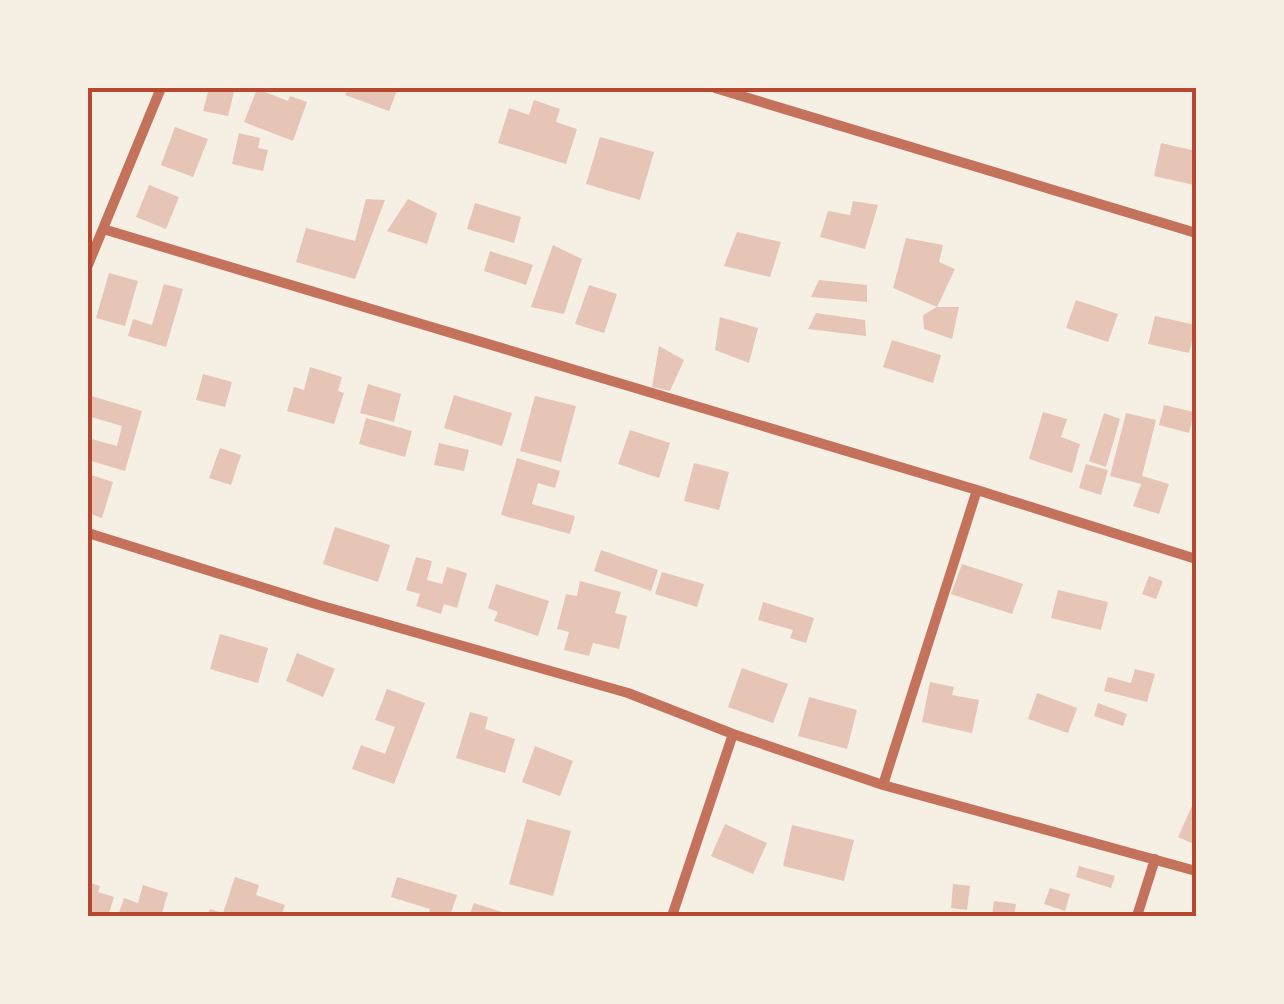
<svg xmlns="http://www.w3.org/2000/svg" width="1284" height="1004" font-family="Montserrat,sans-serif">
<rect width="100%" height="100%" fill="#f6efe4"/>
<path fill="#e6c5b7" d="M209 88H235L228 116 203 111Z
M348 88H398L389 111 345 95Z
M257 89 288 101 290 96 307 102 293 141 244 122Z
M534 100 560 109 556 122 577 129 566 164 498 143 509 108 529 115Z
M175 127 208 139 193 177 161 165Z
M239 133 260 138 258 148 268 150 263 171 232 164Z
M600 137 654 152 640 200 586 184Z
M1161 143 1196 151 1194 185 1154 176Z
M149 185 179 197 166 229 136 217Z
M366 199 385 200 355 279 296 262 306 228 355 241Z
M408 199 437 213 427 244 387 231Z
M853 201 878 205 865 249 820 237 828 211 850 215Z
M475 203 521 217 514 243 467 229Z
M737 232 781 242 770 277 724 266Z
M906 238 943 245 939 262 955 269 937 307 893 288Z
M553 245 582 259 564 314 531 307Z
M490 251 533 265 526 285 484 271Z
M109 273 138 281 125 326 96 318Z
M819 280 867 285V302L811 297Z
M164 284 183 289 166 347 128 336 133 319 152 325Z
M589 285 617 294 604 333 575 324Z
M1076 300 1118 314 1108 342 1066 328Z
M937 307H959L952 339 924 329 923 315Z
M816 313 865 320 866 336 808 329Z
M1155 316 1196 325 1189 353 1148 344Z
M720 317 758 328 749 363 715 350Z
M892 340 941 355 933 383 883 367Z
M659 346 684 360 670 391 652 387Z
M310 367 342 377 338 391 344 393 334 424 287 411 294 387 304 390Z
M203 374 232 382 225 407 196 400Z
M368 384 401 394 394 422 360 413Z
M88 395 142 411 125 471 88 460V438L117 446 122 426 88 416Z
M454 395 512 413 502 446 444 428Z
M535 396 576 406 561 462 520 451Z
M1164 405 1194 412 1189 433 1159 425Z
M1043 412 1067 419 1061 437 1080 444 1072 473 1029 459Z
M1104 413 1120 419 1106 467 1089 461Z
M1126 413 1156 420 1142 476 1169 484 1159 514 1133 506 1141 484 1110 476Z
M366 418 412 431 405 457 359 444Z
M630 430 670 443 659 478 618 464Z
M439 443 469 450 464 471 434 465Z
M220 448 241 455 231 485 209 478Z
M517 458 560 471 555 488 538 483 532 504 575 516 570 534 501 515Z
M694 463 729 472 719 510 684 501Z
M1086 464 1108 470 1101 495 1079 488Z
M88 474 113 482 102 518 88 513 91 492 88 491Z
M335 527 390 545 378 582 323 564Z
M601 550 658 570 651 591 594 571Z
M416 557 432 561 427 580 442 584 447 567 467 573 457 608 444 604 441 614 416 606 420 594 406 590Z
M962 564 1023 584 1012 614 951 594Z
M662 572 704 584 697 607 655 594Z
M1149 576 1163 581 1156 599 1142 594Z
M580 581 621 592 615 613 627 616 619 649 593 643 589 656 564 650 569 632 557 629 566 594 577 596Z
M496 584 549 601 538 636 494 621 498 612 488 608Z
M1058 590 1108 602 1101 630 1051 618Z
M763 602 814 618 806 643 790 638 793 630 758 620Z
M220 634 268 648 258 683 210 669Z
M297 653 335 669 323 697 286 681Z
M742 668 788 684 773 723 728 707Z
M1135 669 1155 674 1147 702 1104 691 1108 677 1131 683Z
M930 682 954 687 952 695 979 700 972 733 922 722Z
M387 689 425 703 394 784 352 769 361 745 385 754 395 727 375 720Z
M1037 693 1077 708 1068 733 1028 719Z
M809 697 857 710 847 749 798 736Z
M1098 703 1127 714 1123 726 1094 716Z
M470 712 488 717 485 729 515 739 505 773 456 758Z
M535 746 573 761 560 796 522 782Z
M1192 806 1196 808V845L1178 837Z
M527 819 571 831 553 896 509 884Z
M725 824 767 843 753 874 711 856Z
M792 825 854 840 844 881 783 866Z
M1079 866 1115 876 1111 888 1076 877Z
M235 877 259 885 256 895 285 905 281 916H207L210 909 223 913Z
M397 877 457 895 450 916H428L430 909 391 897Z
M88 882 100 886 98 892 114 897 108 916H88Z
M953 884 970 886 967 910 951 908Z
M143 885 168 893 161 916H118L124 898 138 903Z
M1050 888 1070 894 1065 911 1044 904Z
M994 901 1016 904 1014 916H992Z
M474 903 515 916H469Z"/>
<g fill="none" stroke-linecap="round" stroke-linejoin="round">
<path stroke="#c5725c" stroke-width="10" d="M715 88 1196 233
M103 229 977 490 1196 559
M88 265 161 88
M88 533 319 605 628 693 733 734 883 785 1196 871
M883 785 977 490
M672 916 733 734
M1137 916 1155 859"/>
</g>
<rect width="1284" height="1004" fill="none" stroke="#f6efe4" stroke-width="180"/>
<rect x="90" y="90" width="1104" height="824" fill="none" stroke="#b5482f" stroke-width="4"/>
</svg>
